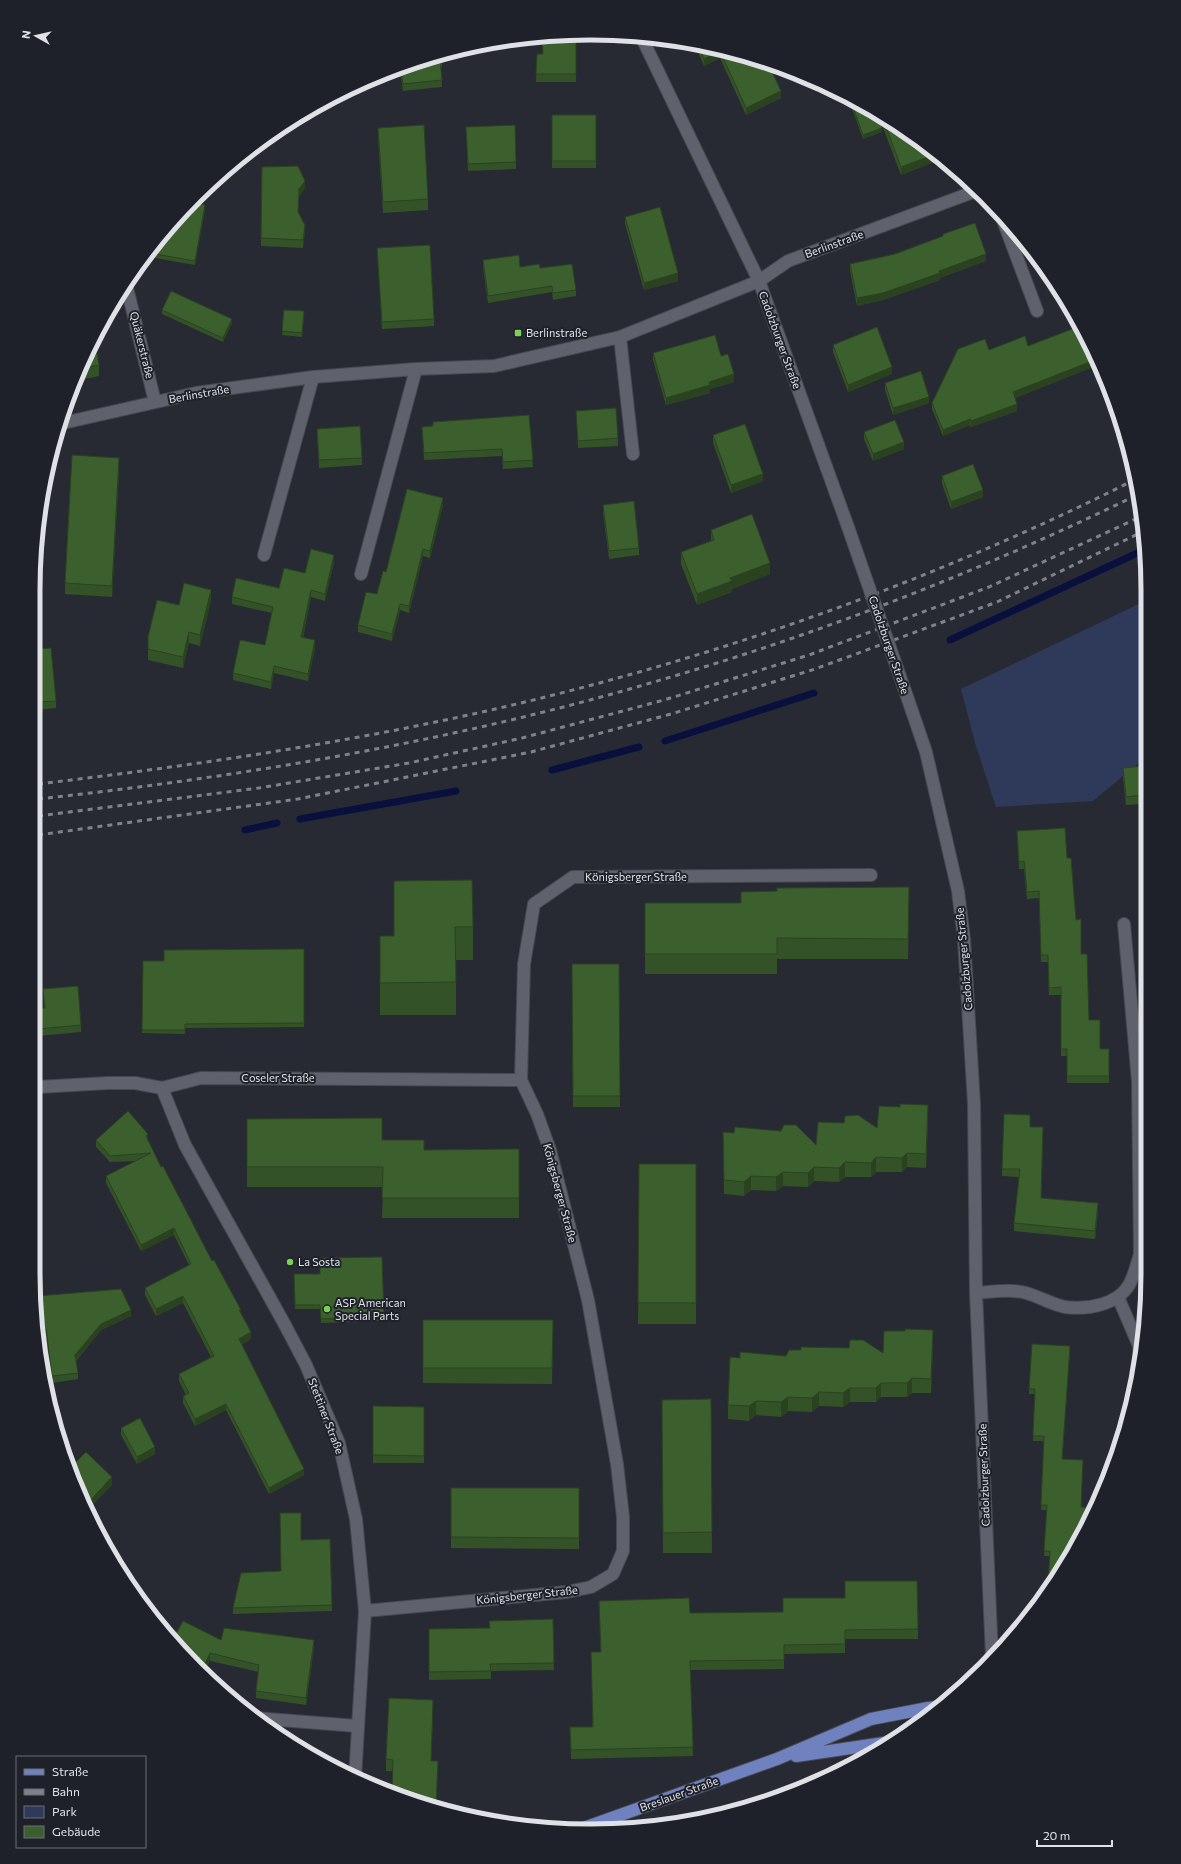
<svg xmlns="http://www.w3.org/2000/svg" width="1181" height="1864" font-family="Commissioner,sans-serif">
<rect width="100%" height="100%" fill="#272a33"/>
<path fill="#2f395a" d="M1147 600 1146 757 1093 801 996 807 975 743 961 689Z"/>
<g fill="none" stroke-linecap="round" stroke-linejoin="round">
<path stroke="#09103d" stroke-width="7" d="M950 640 1146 549
M665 741 814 693
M552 770 639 747
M300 819 456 791
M245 830 277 823"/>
<g stroke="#46494f" stroke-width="14">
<path id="minor" d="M641 36 759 281 848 527
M1001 215 1037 311
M127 288 155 402
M620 337 633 454
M63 423 196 393 313 377 416 369 494 366 620 337 759 281 788 261 976 191
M264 555 313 377
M361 574 416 369
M912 711 926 752 958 891 964 939 974 1104 976 1293 992 1657
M38 1087 108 1083H135L162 1088 201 1078 521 1080
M162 1088 185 1145 285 1325 306 1365 339 1443 356 1519 365 1611 355 1778
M976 1293C990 1292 1008 1289 1022 1292 1037 1295 1050 1304 1065 1307 1087 1310 1117 1305 1129 1285 1134 1276 1137 1264 1140 1254L1138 1081 1124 924
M1118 1297 1139 1346V1360
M365 1611 567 1592 591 1587 613 1574 623 1551V1517L617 1464 588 1300 550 1150 537 1114 521 1080 524 964 534 904 573 877 871 875
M255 1718 357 1726"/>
</g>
<g stroke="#46494f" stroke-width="14">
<path id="major" d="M796 1756 891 1742
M581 1829 777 1759 871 1719 928 1708 939 1707"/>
</g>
<use href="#minor" stroke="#5f626c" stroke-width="12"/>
<use href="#major" stroke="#6f81be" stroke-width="12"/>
<path stroke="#7f8289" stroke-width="3" stroke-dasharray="5 5" stroke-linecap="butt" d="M38 784C215 763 396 736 569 691 763 641 953 571 1132 481
M38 799C249 776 460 740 664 679 826 632 984 569 1135 496
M38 816 259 788 409 763 522 738 664 700 809 655 989 587 1140 517
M38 835 298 799 531 752 671 714 815 669 997 602 1142 532"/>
<g stroke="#46494f" stroke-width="14" stroke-linecap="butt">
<path id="minor-bridge" d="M848 527 912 711"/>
</g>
<use href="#minor-bridge" stroke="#5f626c" stroke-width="12"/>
</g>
<path fill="#345228" d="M576 36V82H536L537 54H542Z
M696 46 735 52 781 98 746 115 720 58 704 66 696 47Z
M442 55V67H441L442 87 403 91 401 77 391 78V72L412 63Z
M852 104 882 132 863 139 852 108Z
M552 115H596V168H552Z
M879 117 930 148 942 159 901 175Z
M466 127 516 162V169L468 171Z
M378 128 428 199V210L383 213 378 139Z
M262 167 305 188 299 197 298 212 305 232 303 248 261 246Z
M198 198 197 203 205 209 195 265 155 258V254L158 241Z
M625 217 678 281 644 290 625 224Z
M943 234 986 261 940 278V280L883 300 857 306 850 271V264L895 254 943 236Z
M377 248 434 319V326L382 329Z
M483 260 520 267 540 268 576 290V296L553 300 552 292 488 303 483 267Z
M162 310 232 323 223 342 162 314Z
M284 310 304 315 302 337 282 335Z
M1080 326 1098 365 1015 398 1017 411 971 427 970 425 943 436 932 409V403L989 350 1028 346Z
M95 343 99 365V376L75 381 76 377Z
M833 345 892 374 848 392 833 352Z
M653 353 721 356 734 382 710 389V393L666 405 653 360Z
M885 383 929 403 893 415 885 390Z
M576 411 618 438V446L578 448Z
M529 415 533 467 503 469 502 456 424 460 422 427Z
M317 429 362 458V465L319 468Z
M864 432 904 449 873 461 864 439Z
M713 435 763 481 731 493 713 443Z
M119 469 112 597 65 594V583Z
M942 476 983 497 951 509 942 484Z
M443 505 430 558 423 556 409 613 400 610 392 641 358 632V625L377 594 386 572Z
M603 505 639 548V555L609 559 603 512Z
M711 530 770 574 732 589V592L697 605 681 564V552L711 541Z
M334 562 325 601 311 597 303 638 315 648 308 681 274 673 271 689 233 680V673L265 645 272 613 232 604V597L279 588 305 573Z
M211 601 200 646 189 643 183 668 148 660V637L179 605Z
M38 649 56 701V708L38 710Z
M1146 761 1145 875H1143L1142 843 1145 842 1142 804 1126 805 1123 777V768L1143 766Z
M1017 831 1067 858 1076 920 1081 954 1089 1020 1100 1049H1109V1083H1067V1056H1061V995H1049L1048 962H1041L1039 898 1027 899 1024 869H1019Z
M394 881 473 927V960H456V1015H380V936H394Z
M909 887 908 959H777V974H645V903H741L777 891Z
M304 949V1027L185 1028V1034L142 1033 143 961H164Z
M572 964H619L620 1107H573Z
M43 989 81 1025V1032L38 1036V1008H44Z
M247 1119 382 1140 424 1150 519 1149V1218H382L383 1187H247Z
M928 1119 926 1168 907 1167 902 1172H876L871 1177H845L839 1182 814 1181 808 1187 783 1186 776 1191 751 1190 744 1196 724 1194 723 1132 816 1145 844 1123 877 1128Z
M1030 1127 1041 1198 1098 1211 1095 1239 1014 1231V1223L1019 1177 1002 1176V1169Z
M38 1132 40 1160V1167H38Z
M96 1140H148L161 1167 212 1261 241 1313 251 1339 242 1344 304 1475 269 1494 226 1410 195 1426 183 1403V1396L186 1395 179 1381V1374L211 1357 183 1303 156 1316 145 1295V1288L189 1265 174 1235 141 1251 106 1183V1176L136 1161 110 1162 96 1147Z
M639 1164H696V1324H638Z
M382 1257 384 1321 321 1323 320 1309H295L294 1274H320Z
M38 1296 131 1316 101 1330 76 1361 78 1373V1379L52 1383 46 1336H38Z
M423 1320H553L552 1384 423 1383Z
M933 1344 931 1393H912L907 1397H881L876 1402H850L843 1407 819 1406 812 1412 788 1411 781 1417 756 1415 749 1421 728 1419V1405L740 1358 786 1356 883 1353Z
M1070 1351 1062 1459 1050 1556H1044L1047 1510H1041L1044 1441H1033L1035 1394H1029V1389Z
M711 1399 712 1553H663L662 1400Z
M373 1406 424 1407V1463H373Z
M121 1428 155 1454 137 1464 121 1435Z
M451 1488H579V1549L451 1548Z
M330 1539 332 1611 233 1614V1608L280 1571 301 1540Z
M917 1581 918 1639H845V1653L784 1654V1669L690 1670 693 1756 571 1759 570 1727H592L601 1652 599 1601 690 1613 783 1612Z
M553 1619 554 1670 491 1671V1679L429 1680V1629L489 1628Z
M177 1632 221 1640 314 1648 306 1705 256 1698V1691L259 1672 210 1661Z
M433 1711 431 1761 438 1772 386 1771V1759Z"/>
<path fill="#2a4220" d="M720 51V58L704 66V59Z
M781 91V98L746 115V108Z
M882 128V132L863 139V135Z
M936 154 942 159 901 175V167Z
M305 181V188L299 197V189Z
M205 205V209L195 265V261Z
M305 225V232L303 248V240Z
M986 254V261L940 278V280L883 300 857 306V298Z
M678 273V281L644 290V283Z
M232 319V323L223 342V338Z
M1095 360 1098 365 1013 399V392Z
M892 367V374L848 392V385Z
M734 374V382L710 389V393L666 405V398L709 382Z
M929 397V403L893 415V408Z
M1017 404V411L971 427V421Z
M970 419V425L943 436V430Z
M904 442V449L873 461V454Z
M119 458V469L112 597V586Z
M763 474V481L731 493V485Z
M983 490V497L951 509V502Z
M443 498V505L430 558V551Z
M423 549V556L409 613V606Z
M334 555V562L325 601V594Z
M770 563V574L732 589V592L697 605V594L730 578Z
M211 590V601L200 646V635Z
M311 590V597L301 644V637Z
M400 604V610L392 641V634Z
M189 632V643L183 668V657Z
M315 640V648L308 681V674Z
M274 666V673L271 689V682Z
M928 1105V1119L926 1168V1154Z
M148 1134V1140L146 1143V1136Z
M907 1153V1167L902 1172V1158Z
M876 1157V1172L871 1177V1163Z
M845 1162V1177L839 1182V1168Z
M814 1167V1181L808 1187V1173Z
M783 1172V1186L776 1191V1177Z
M751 1176V1190L744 1196V1182Z
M1098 1203V1211L1095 1239V1231Z
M174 1228V1235L141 1251V1245Z
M183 1296V1303L156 1316V1309Z
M131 1310V1316L101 1330 75 1361V1355L101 1324Z
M933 1330V1344L931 1393V1379Z
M251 1332V1339L239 1345V1339Z
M1070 1346V1351L1062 1464V1459Z
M912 1378V1393L907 1397V1383Z
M881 1383V1397L876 1402V1388Z
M850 1388V1402L843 1407V1393Z
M819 1392V1406L812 1412V1398Z
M788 1397V1411L781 1417V1402Z
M756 1401V1415L749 1421V1406Z
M226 1404V1410L195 1426V1419Z
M155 1447V1454L137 1464V1457Z
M304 1469V1475L269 1494V1488Z
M112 1477V1485L90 1508 88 1505V1503Z
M314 1640V1648L306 1705V1698Z
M210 1653V1661L204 1674 201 1672Z
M433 1700V1711L431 1772V1761Z"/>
<path fill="#3c5f2e" stroke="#2a4220" d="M576 36V74H536L537 54H543L542 37Z
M698 46 735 52 769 65 781 91 746 108 720 51 704 59Z
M442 55V60H440L442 80 403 84 401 70 392 72 412 63Z
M856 102 878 116 882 128 863 135 852 104Z
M552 115H596V161H552Z
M883 119 930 148 936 154 901 167Z
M424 125 428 199 383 202 378 128Z
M515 125 516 162 468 164 466 127Z
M298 166 305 181 299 189 298 212 305 225 303 240 261 238 262 167Z
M197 199 196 203 205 205 195 261 155 254 158 241Z
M660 207 678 273 644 283 625 217Z
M975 223 986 254 939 271 940 273 883 293 857 298 850 264 895 254 943 236V234Z
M430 245 434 319 382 322 377 248Z
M519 255 520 267 539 264 540 268 572 264 576 290 553 293 552 286 488 296 483 260Z
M171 291 232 319 223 338 162 310Z
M284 310 304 311 302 333 282 331Z
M1080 326 1095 360 1013 392 1017 404 971 421 970 419 943 430 932 403 958 349 985 339 989 350 1025 336 1028 346Z
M877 327 892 367 848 385 833 345Z
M715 335 721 356 728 354 734 374 709 382 710 385 666 398 653 353Z
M95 343 99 365 80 369Z
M921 371 929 397 893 408 885 383Z
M616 408 618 438 578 441 576 411Z
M529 415 533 460 503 462 502 449 424 453 422 427 433 426V422Z
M895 420 904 442 873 454 864 432Z
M745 424 763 474 731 485 713 435Z
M360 426 362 458 319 460 317 429Z
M72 455 119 458 112 586 65 583Z
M973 464 983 490 951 502 942 476Z
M407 489 443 498 430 551 423 549 409 606 400 604 392 634 358 625 366 592 377 594 383 571 386 572Z
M634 501 639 548 609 551 603 505Z
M752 514 770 563 730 578 732 581 697 594 681 552 714 540 711 530Z
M311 549 334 555 325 594 311 590 301 637 315 640 308 674 274 666 271 682 233 673 240 640 265 645 273 607 232 597 236 578 279 588 284 568 305 573Z
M184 583 211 590 200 635 189 632 183 657 148 649V637L157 600 179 605Z
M51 648 56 701 38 702V649Z
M1146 761V838L1142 795 1126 797 1123 768 1143 766Z
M1065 828 1067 858H1071L1076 920 1081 919V954H1087L1089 1020H1100V1049H1109V1076H1067V1049H1061V987L1049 988 1048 955H1041L1039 891 1027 892 1024 861 1019 862 1017 831Z
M1146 842 1145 866H1143L1142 843Z
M472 880 473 927H455L456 982 380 983V936H394V881Z
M909 887 908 939 777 938V954H645V903H741V892L777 891V888Z
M304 949V1023L185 1024V1030H142L143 961H164V950Z
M572 964H619L620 1096H573Z
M78 986 81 1025 38 1029V1008H45L43 989Z
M900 1104 928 1105 926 1154 907 1153 902 1158 876 1157 871 1163 845 1162 839 1168 814 1167 808 1173 783 1172 776 1177 751 1176 744 1182 724 1180 723 1132 734 1133 735 1127 781 1131 784 1125H796L816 1145 818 1122 844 1123 845 1116 858 1115 877 1128 879 1106 900 1107Z
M128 1111 148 1134 146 1136 161 1167 163 1166 212 1261 214 1260 241 1310H239L251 1332 239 1339 304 1469 269 1488 226 1404 195 1419 183 1396 189 1393 179 1374 214 1356 183 1296 156 1309 145 1288 191 1264 174 1228 141 1245 106 1176 151 1153 110 1156 96 1140Z
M1004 1114 1030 1115V1127H1043L1041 1198 1098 1203 1095 1231 1014 1223 1020 1169H1002Z
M382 1118V1140H424V1150L519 1149V1198H382L383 1167H247V1119Z
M38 1132 40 1160 38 1161Z
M639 1164H696V1303H638Z
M382 1257 384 1317 321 1319 320 1305H295L294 1274H320V1258Z
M121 1289 131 1310 101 1324 75 1355 78 1373 52 1376 46 1329 38 1330V1296Z
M423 1320H553L552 1368H423Z
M905 1329 933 1330 931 1379 912 1378 907 1383H881L876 1388H850L843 1393 819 1392 812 1398 788 1397 781 1402 756 1401 749 1406 728 1405 730 1357 740 1358V1352L786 1356 789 1350H801V1347L849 1348 850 1340H863L883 1353 884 1331H905Z
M1032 1344 1070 1346 1062 1459 1083 1460 1081 1507H1085V1523L1048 1586 1050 1551H1044L1047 1505H1041L1044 1436H1033L1035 1389H1029Z
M711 1399 712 1532 663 1533 662 1400Z
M373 1406 424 1407V1456L373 1455Z
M140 1418 155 1447 137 1457 121 1428Z
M86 1452 112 1477 88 1503 87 1502 70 1468Z
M451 1488H579V1538L451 1537Z
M280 1513H301V1540L330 1539 332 1605 233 1608 241 1573 281 1571Z
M845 1581H917L918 1629 845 1630V1644L784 1645V1660L690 1661 693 1747 571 1750 570 1727H593L591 1652H601L599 1601 689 1598 690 1613 783 1612V1598H845Z
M147 1608 177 1632 183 1621 221 1640 224 1628 314 1640 306 1698 256 1691 259 1665 210 1653 201 1672 196 1668Z
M553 1619 554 1663 490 1664 491 1671 429 1672V1629L490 1628 489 1621Z
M389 1698 433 1700 431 1761H438L436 1806 411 1801 392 1793 393 1760 386 1759Z
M282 1735 292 1736 291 1741Z
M773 1792 789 1794 772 1799Z"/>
<g fill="#7bd156" stroke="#1e2129" stroke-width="1.5">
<rect x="514" y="329" width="8" height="8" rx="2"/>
<circle cx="290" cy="1262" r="4"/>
<circle cx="327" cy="1309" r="4"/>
</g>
<g text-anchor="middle" stroke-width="4" stroke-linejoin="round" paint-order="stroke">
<g font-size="11" fill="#dfe1e6" stroke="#1e2129">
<text transform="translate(834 244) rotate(-20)" y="4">Berlinstraße</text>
<text transform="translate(780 340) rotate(70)" y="4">Cadolzburger Straße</text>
<text transform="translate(142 345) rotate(76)" y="4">Quäkerstraße</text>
<text transform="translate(199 394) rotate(-10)" y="4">Berlinstraße</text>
<text transform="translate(889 645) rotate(71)" y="4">Cadolzburger Straße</text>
<text x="636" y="881">Königsberger Straße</text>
<text transform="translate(964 959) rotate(-95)" y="4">Cadolzburger Straße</text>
<text x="278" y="1082">Coseler Straße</text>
<text transform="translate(560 1193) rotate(75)" y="4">Königsberger Straße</text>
<text transform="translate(326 1416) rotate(69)" y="4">Stettiner Straße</text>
<text transform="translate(984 1475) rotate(-92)" y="4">Cadolzburger Straße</text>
<text transform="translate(527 1595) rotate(-6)" y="4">Königsberger Straße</text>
<text transform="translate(679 1794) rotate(-20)" y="4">Breslauer Straße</text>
</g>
<g font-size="11" fill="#dfe1e6" stroke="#1e2129" text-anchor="start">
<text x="526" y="337">Berlinstraße</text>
<text x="298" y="1266">La Sosta</text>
<text x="335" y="1307">ASP American<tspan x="335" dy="13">Special Parts</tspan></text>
</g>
</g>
<path d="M0 0H1181V1864H0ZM590 40H591A550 550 0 0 1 1141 590V1274A550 550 0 0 1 591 1824H590A550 550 0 0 1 40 1274V590A550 550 0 0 1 590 40Z" fill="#1e2129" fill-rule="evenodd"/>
<path fill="none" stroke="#dfe1e6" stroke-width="5" d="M590 40H591A550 550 0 0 1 1141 590V1274A550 550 0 0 1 591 1824H590A550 550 0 0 1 40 1274V590A550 550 0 0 1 590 40Z"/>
<rect x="16" y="1756" width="130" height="92" fill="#1e2129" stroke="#6b6e75"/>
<rect x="24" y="1769" width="20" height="6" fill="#6f81be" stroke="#6b6e75"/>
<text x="52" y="1776" font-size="12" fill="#dfe1e6">Straße</text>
<rect x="24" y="1789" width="20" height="6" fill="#7f8289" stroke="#6b6e75"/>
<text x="52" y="1796" font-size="12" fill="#dfe1e6">Bahn</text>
<rect x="24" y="1806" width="20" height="12" fill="#2f395a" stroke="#6b6e75"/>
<text x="52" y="1816" font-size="12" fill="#dfe1e6">Park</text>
<rect x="24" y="1826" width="20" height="12" fill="#3c5f2e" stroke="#6b6e75"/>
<text x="52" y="1836" font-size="12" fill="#dfe1e6">Gebäude</text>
<g transform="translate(36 36) rotate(278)" stroke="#1e2129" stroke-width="3" paint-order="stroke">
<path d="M0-3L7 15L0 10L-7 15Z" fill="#dfe1e6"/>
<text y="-6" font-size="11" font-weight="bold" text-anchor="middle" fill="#dfe1e6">N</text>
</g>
<path d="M1037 1840v6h75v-6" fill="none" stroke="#dfe1e6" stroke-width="2"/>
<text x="1043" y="1840" font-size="12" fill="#dfe1e6" stroke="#1e2129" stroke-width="3" paint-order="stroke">20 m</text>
</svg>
